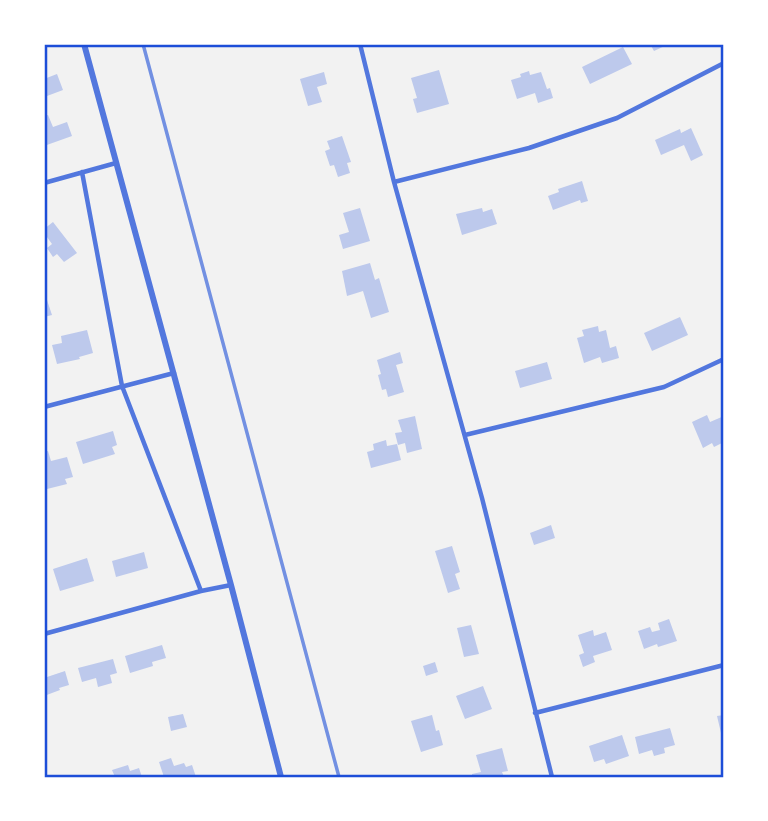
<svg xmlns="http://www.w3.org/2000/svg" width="768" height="821" font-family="'PT Sans Narrow',sans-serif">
<rect width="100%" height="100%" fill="#f2f2f2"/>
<path fill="#bdc9ec" d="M650 44H669L654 51Z
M623 47 632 64 590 84 582 67Z
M439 70 449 104 417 113 413 99 417 98 411 78Z
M529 71 530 75 541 72 547 89 550 88 553 98 538 103 535 93 517 99 511 80 521 77 520 74Z
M324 72 327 84 317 87 322 102 308 106 300 79Z
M57 74 63 90 47 96 44 86V79Z
M48 115 53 127 67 122 72 136 44 146V116Z
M691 128 703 155 691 161 684 145 661 155 655 140 680 129 681 133Z
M342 136 351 162 347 163 350 173 338 177 334 165 330 166 325 151 330 149 327 141Z
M582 181 588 201 581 203 580 200 553 210 548 196 559 192 558 189Z
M360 208 370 241 343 249 339 235 349 232 343 213Z
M482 208 483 212 492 209 497 224 462 235 456 214Z
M53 222 77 253 64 262 57 254 53 257 47 248 52 244 44 233V229Z
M370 263 375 280 379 278 389 312 371 318 363 291 347 296 342 271Z
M47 300 52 315 44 317V301Z
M680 317 688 335 652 351 644 333Z
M598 326 599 332 606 330 610 348 616 346 619 358 602 363 600 357 584 363 577 338 584 336 582 330Z
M87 330 93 353 79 357 80 359 57 364 52 345 62 343 61 336Z
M400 352 403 363 396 365 404 392 388 397 386 389 382 390 378 375 381 374 377 360Z
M547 362 552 379 520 388 515 371Z
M707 415 710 422 724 416V442L714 447 712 443 703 448 692 422Z
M415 416 422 449 407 453 405 443 398 445 395 433 402 432 398 420Z
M113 431 117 445 112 447 115 454 83 464 76 442Z
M386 440 387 446 397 444 401 460 371 468 367 452 374 450 373 444Z
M48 451 51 461 67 457 73 477 65 479 67 484 47 489 44 481V452Z
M551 525 555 538 534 545 530 533Z
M452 546 460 572 455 574 460 589 448 593 435 551Z
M144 552 148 568 116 577 112 561Z
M87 558 94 581 60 591 53 569Z
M669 619 677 641 658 647 657 644 644 649 638 631 650 627 652 632 660 630 658 623Z
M471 625 479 654 464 657 457 628Z
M593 630 594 636 606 632 612 650 593 656 595 662 583 667 579 655 584 653 578 635Z
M162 645 166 658 152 662 153 666 130 673 125 656Z
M113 659 117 673 110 675 112 683 98 687 96 678 82 682 78 668Z
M435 662 438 672 426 676 423 666Z
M65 671 69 685 59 688 60 690 44 696V678Z
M483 686 492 709 465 719 456 696Z
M183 714 187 727 171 731 168 717Z
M432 715 436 731 439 730 443 745 421 752 411 721Z
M724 715V732L721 733 717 716Z
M670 728 675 745 664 748 665 753 654 756 652 750 639 754 635 737Z
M622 735 629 756 606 764 604 759 594 762 589 746Z
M502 748 508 771 502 772 504 777H472V774L481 772 476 755Z
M171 758 174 766 184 763 186 767 192 765 196 777H164L159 762Z
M128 765 130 771 139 768 142 777H115L112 770Z"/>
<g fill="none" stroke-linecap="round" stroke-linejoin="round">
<path stroke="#5277de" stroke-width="4.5" d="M360 44 394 182 482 498 552 777
M82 172 122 386 201 591
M394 182 529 148 617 118 724 63
M44 183 116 163
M44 407 174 373
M465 435 664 387 724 359
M44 634 201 591 231 585
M535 713 724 665"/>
<path stroke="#5277de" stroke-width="6" d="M84 44 231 585 281 777"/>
<path stroke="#7290e2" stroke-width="3.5" d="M143 44 339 777"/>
</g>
<rect width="768" height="821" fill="none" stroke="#ffffff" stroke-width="91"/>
<rect x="46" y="46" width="676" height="730" fill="none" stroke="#1d4ed8" stroke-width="2.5"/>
</svg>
